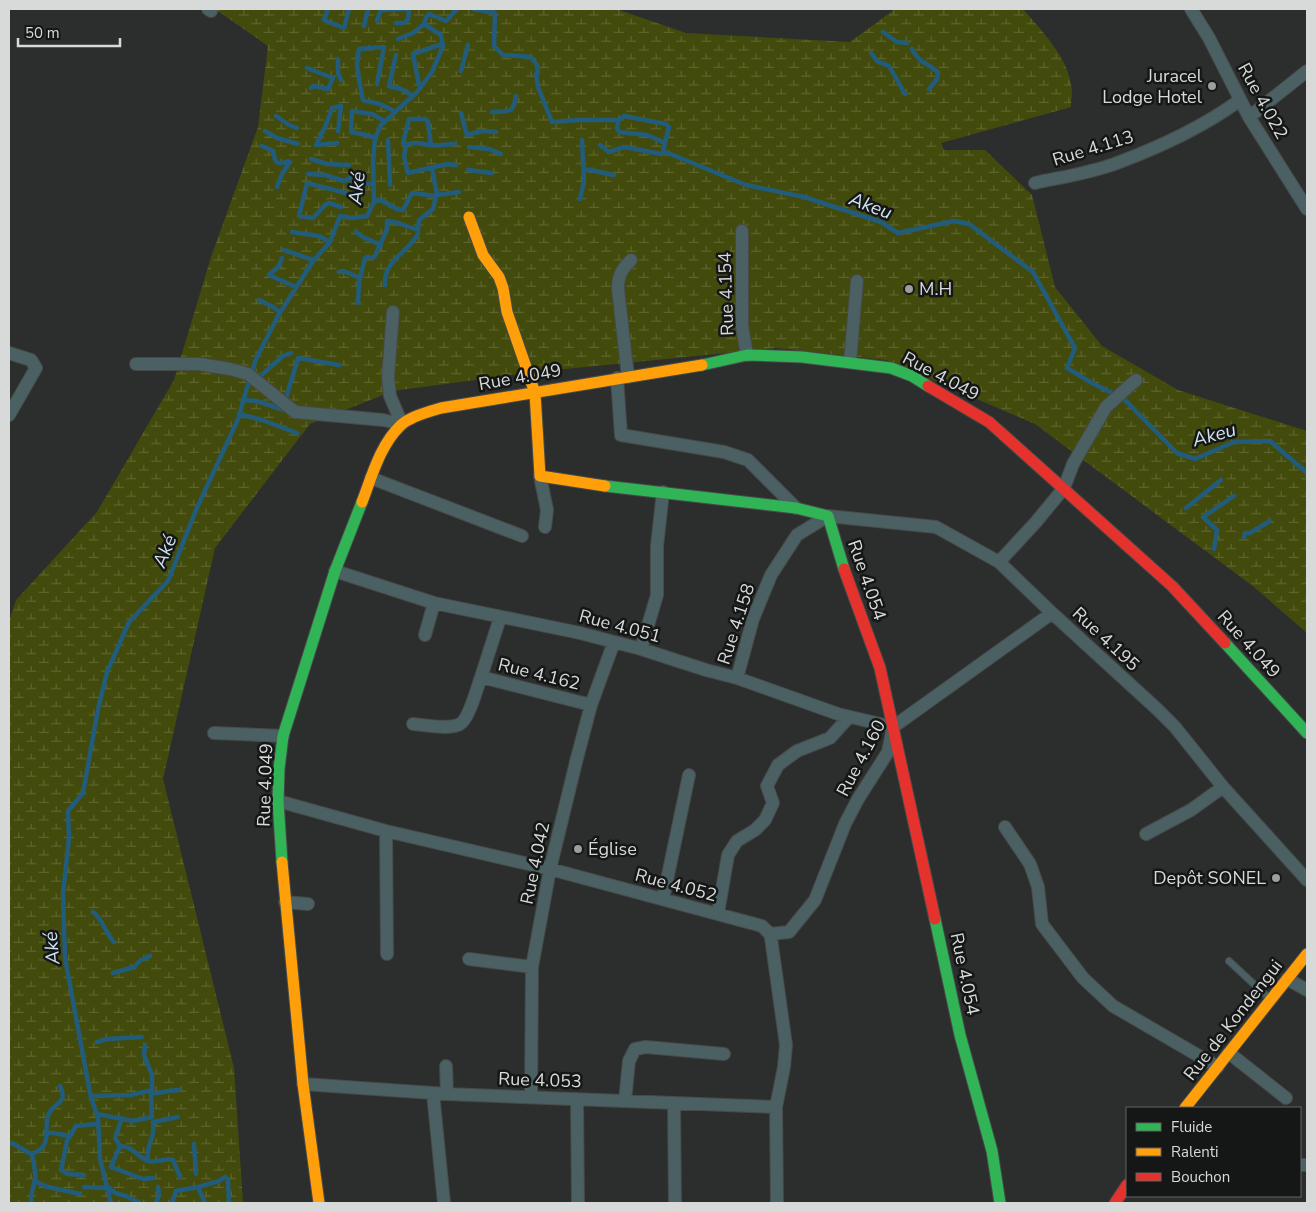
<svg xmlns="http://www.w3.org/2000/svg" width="1316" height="1212" font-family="'Nunito Sans',sans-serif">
<defs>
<pattern id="wetland-marsh" width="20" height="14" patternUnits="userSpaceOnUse" patternTransform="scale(1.25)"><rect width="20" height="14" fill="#434b0c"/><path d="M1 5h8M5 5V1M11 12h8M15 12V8" fill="none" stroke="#5d642f"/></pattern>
</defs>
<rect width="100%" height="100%" fill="#2c2e2d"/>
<path fill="url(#wetland-marsh)" d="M215 9H616L686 33 850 42 895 9H1023C1041 30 1066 55 1071 84 1073 91 1071 100 1071 107L941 143 944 150H985L1032 195 1055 287 1102 346 1178 390 1307 431V633L1254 587 1035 424 886 360 776 348 535 372 393 391 310 424 215 548 163 779 234 1068 243 1203H9V621L16 600 97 512 174 380 211 257 258 127 268 46Z"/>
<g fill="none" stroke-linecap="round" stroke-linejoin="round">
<path stroke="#225c7c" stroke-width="4.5" d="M328 9 324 20 344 28 349 9
M474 9 495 13 494 46 503 55 531 57 537 65 538 73 536 74 538 87 552 122 579 120H619L624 116 666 124 669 127 663 151 746 185 804 197 881 222 898 233 954 221 969 224 1033 272 1075 348 1067 368 1092 383 1124 399 1177 453 1195 459 1234 442 1270 441 1307 473
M377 21 380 12 383 10 405 9
M396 23H404L408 20 409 12 406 9
M364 26 368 9
M883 32 897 42 907 43
M398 39 413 33 424 24
M912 49C920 65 930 63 938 73L937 79 929 89
M871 53 877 61 889 66 905 94
M396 55 389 86 401 89 410 94
M338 59V73L341 80
M307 68 333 78 328 89 313 86 311 88
M461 71 468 45
M359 79 357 65 359 49 384 47 377 84
M359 80 363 100 380 104 392 110
M419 85 413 54 442 44
M492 112C510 111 513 114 516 96
M461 113 467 135 482 131 496 132
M276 116 289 125 297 128
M619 120 617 128 619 132 647 135 665 143
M265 131 277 138 298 144
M376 138 366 135 351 132 352 111 372 114 384 121
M388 140 390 185
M337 143 316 145 326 125 332 108 341 106 338 131
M403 143 409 119H426L428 122 431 145
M455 144C446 144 438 146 430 145 421 144 415 141 406 145L404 157 408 173 447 164 456 165
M600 145 609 152 624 147 662 154
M262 146 273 151 275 160 278 163H283L288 161
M469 147 489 149 501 154
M311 159 327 164 349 165
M432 168 437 195 459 192
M468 170 492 173
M584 170H590L614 175
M308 174 325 175 344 181 350 178
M351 183 374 184
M277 187 282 174 290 162
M580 199 584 181 582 140
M341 207 329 203 325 205 313 218 299 216 307 183 346 193
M292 232 319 236 330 242
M356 232 363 237 381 245
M284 250 313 260
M367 257 372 258 375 256 387 229V221L398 223 418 230 419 220 433 209 436 196 412 193 403 210 397 209 381 200 375 201
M282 258 279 266 269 275 296 287
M339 272 344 271 360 278
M385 285C383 261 409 251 418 234
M259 300 275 308 279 312
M358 303 359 282 365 258
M257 379 283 356 291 353
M286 398 298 358 339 365
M243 400 257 401 284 410
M239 414 262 420 297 433
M1186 508 1221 480
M1244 537 1245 533H1250L1270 521
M1214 549 1217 530 1203 517 1234 496
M93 912C103 919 105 933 114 942
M113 973 134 967 141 960 150 956
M97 1042 107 1039 142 1037
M91 1096 131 1095 152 1090V1075L144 1055 145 1045
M97 1114 133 1121 152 1117 151 1093C161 1094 170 1089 179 1090
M122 1118 115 1138 120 1146C133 1146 137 1157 148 1161 156 1163 165 1158 173 1160L180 1177
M47 1133C56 1132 61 1136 70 1135
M9 1143 14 1144 31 1154C55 1147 42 1128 49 1113 56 1101 68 1104 60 1086
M194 1144 196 1174
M120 1146 111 1167 143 1179 153 1178
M148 1160C145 1146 156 1138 153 1122L178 1117
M84 1175 68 1174 61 1170 67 1141 76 1126 97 1124
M228 1179 229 1203
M35 1181 44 1186 80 1194
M107 1186 115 1193 126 1196 140 1203
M84 1187 107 1188
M198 1187 219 1181 225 1177
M31 1203C30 1194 34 1187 35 1179 36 1170 33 1162 32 1154
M111 1203 100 1159 98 1117 91 1098 65 958 63 894 69 838 68 811 83 793 98 709 107 672 129 622 168 581 196 510 239 417 243 401 256 359 278 316 313 261 330 242 340 216 352 218 367 216 374 202 373 161 375 138 381 125 417 92 432 72 443 46 441 35 424 24 426 17 429 14 446 21 457 9
M156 1203 159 1195 158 1187
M172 1203 176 1191 198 1187 205 1203"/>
<g stroke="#474a49" stroke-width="8">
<path id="lane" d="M1229 961 1270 999"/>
</g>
<g stroke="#474a49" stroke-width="14">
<path id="street" d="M208 9 211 11
M1191 9 1209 38 1249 117 1307 209
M1249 117 1307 71
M1035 183C1062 177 1091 173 1117 163 1160 147 1203 127 1240 100
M742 231V326L747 355
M393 312 388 377 390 396 402 424
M9 353 31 360 36 368 9 415
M850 362 857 281
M136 364H199L230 369 248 374 295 412 383 420 402 424
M628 377 618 289C618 275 622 269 631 260
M617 378 621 435 724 452 748 460 796 508
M540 476 547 510 545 527
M371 478 522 536
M999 562 1036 522 1064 488 1073 464 1106 407 1136 380
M335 571 434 603 580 633 641 649 706 670 737 678 838 714 893 727
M500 618 481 677 591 705
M425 635 434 603
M641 649 657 595V546L663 492
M737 678 753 619 771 575 797 535 828 516 936 527 999 562 1052 613 1157 709 1175 727 1223 787 1307 880
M413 724C424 725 450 730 460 724 469 719 477 688 481 677
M214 733 283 736
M278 801 386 831 550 869 762 926 770 934 771 938 786 1045 784 1067 776 1107 777 1203
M1005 827 1030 864 1038 887 1042 924 1083 978 1113 1006 1218 1067
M386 831 387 954
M1146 834 1191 810 1223 787
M663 899 689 775
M285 902 308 904
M718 913 728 855 737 841 755 830 765 820 773 803 767 786 778 765 797 751 830 738 849 717
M770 934 789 932 815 900 845 824 858 799 888 752 893 727 1052 613
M469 959 532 967
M1287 979 1307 990
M1229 1053 1286 1098
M446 1066 447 1094
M303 1084 447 1094 776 1107
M433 1093 444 1203
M531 1097 532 967 550 869 576 762 591 705 614 642
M577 1099 578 1203
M625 1101 629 1061 635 1049 646 1047 724 1054
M674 1103 675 1203
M1300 1165H1307"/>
</g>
<g stroke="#474a49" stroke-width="13">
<path id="fast" d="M702 365 747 355 802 357 891 368 912 376 928 386
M605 486 796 508 828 516 844 569
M1225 643 1307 733
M282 862 278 801 279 769 283 736 335 571 362 502
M935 919 960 1035 992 1151 1000 1203"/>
</g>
<g stroke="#474a49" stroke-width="13">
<path id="slow" d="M469 217 483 255 499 277 503 288 507 312 535 393 540 476 605 486
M362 502C372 476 380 445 401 425 411 416 428 412 441 408L702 365
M282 862 303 1084 319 1203
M1185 1108 1307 954"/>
</g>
<g stroke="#474a49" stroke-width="13">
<path id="jam" d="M928 386 989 422 1172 586 1225 643
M844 569 880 668 935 919
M1115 1203 1127 1185"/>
</g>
<use href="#lane" stroke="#4a6063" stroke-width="6"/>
<use href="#street" stroke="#4a6063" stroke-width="12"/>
<use href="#fast" stroke="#30b455" stroke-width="11"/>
<use href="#slow" stroke="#ff9f0a" stroke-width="11"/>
<use href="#jam" stroke="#e5322d" stroke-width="11"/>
</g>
<g fill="#9b9e9d" stroke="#151616" stroke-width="2">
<circle cx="1212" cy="86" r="5"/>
<circle cx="909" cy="289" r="5"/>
<circle cx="578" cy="849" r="5"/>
<circle cx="1276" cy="878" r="5"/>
</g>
<g text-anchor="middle" stroke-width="5" stroke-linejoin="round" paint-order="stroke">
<g font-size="18" fill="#d7dad9" stroke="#151616" text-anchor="end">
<text x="1202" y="82">Juracel<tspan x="1202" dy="21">Lodge Hotel</tspan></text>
<text x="919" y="295" text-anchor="start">M.H</text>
<text x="588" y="855" text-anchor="start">Église</text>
<text x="1266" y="884">Depôt SONEL</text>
</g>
<g font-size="18" fill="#d7dad9" stroke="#151616">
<text transform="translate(1263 101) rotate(61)" y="6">Rue 4.022</text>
<text transform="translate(1093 148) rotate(-17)" y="6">Rue 4.113</text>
<text transform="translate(726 294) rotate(-92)" y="6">Rue 4.154</text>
<text transform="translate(941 376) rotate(28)" y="6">Rue 4.049</text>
<text transform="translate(520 377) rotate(-10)" y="6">Rue 4.049</text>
<text transform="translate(867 580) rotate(71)" y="6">Rue 4.054</text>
<text transform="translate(736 624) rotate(-72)" y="6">Rue 4.158</text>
<text transform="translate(620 626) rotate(15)" y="6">Rue 4.051</text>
<text transform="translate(1106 639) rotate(43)" y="6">Rue 4.195</text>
<text transform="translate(1249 644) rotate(48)" y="6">Rue 4.049</text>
<text transform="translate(539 674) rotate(14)" y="6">Rue 4.162</text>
<text transform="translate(861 758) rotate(-62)" y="6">Rue 4.160</text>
<text transform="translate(265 785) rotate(-88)" y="6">Rue 4.049</text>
<text transform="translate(535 863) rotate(-78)" y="6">Rue 4.042</text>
<text transform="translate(676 885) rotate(15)" y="6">Rue 4.052</text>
<text transform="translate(965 974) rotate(78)" y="6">Rue 4.054</text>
<text transform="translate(1233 1020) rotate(-52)" y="6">Rue de Kondengui</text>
<text transform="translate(540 1080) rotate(2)" y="6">Rue 4.053</text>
</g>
<g font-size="19" font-style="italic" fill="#d0e3f0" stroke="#151616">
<text transform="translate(356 188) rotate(-83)" y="7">Aké</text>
<text transform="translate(871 205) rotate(21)" y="7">Akeu</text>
<text transform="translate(1214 434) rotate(-15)" y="7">Akeu</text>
<text transform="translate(164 551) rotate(-68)" y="7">Aké</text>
<text transform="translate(51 948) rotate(-95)" y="7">Aké</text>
</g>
</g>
<rect width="1316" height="1212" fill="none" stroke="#d7dad9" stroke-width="20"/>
<rect x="1126" y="1107" width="175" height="90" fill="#151616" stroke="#636464"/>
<rect x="1136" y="1123" width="25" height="8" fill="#30b455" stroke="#636464"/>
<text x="1171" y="1132" font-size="15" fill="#d7dad9">Fluide</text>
<rect x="1136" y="1148" width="25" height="8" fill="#ff9f0a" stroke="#636464"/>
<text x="1171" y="1157" font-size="15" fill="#d7dad9">Ralenti</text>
<rect x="1136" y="1173" width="25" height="8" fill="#e5322d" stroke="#636464"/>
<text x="1171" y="1182" font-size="15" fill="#d7dad9">Bouchon</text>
<path d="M18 38v8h102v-8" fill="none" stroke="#d7dad9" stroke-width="2.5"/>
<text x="25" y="38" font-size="15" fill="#d7dad9" stroke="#151616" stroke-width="4" paint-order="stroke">50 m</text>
</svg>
